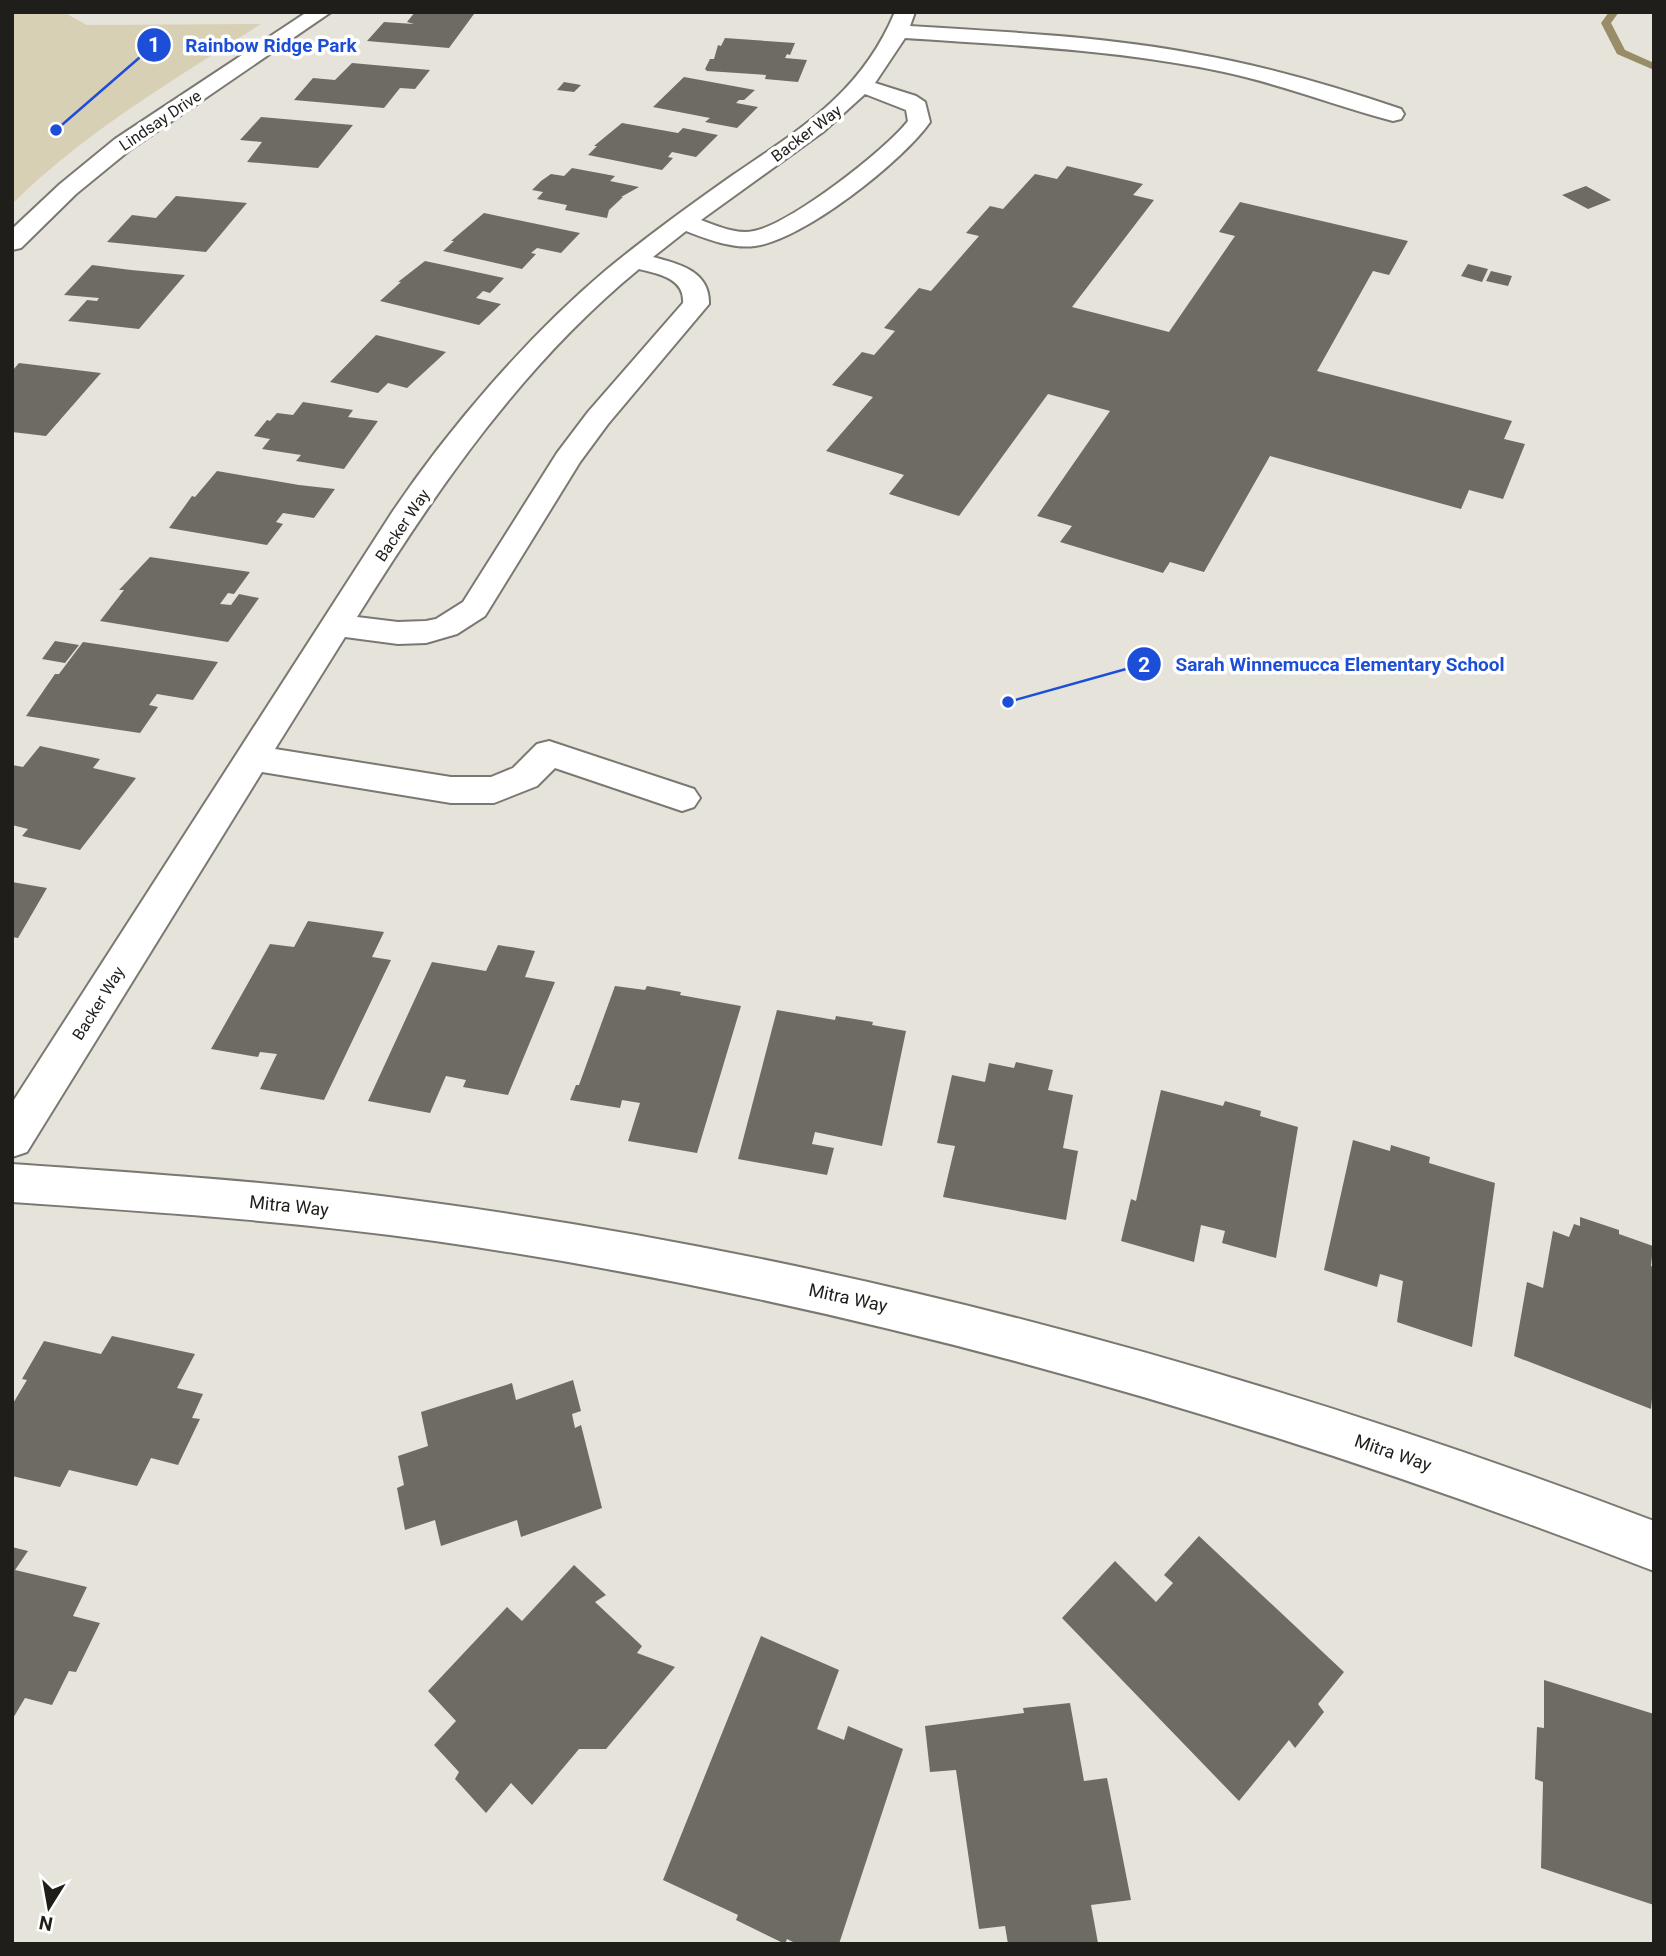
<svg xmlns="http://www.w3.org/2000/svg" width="1666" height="1956" font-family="Roboto,sans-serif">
<rect width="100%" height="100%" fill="#e6e3db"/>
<path fill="#d8d0b5" d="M12 12H63L87 25 261 24C175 79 86 131 12 204Z"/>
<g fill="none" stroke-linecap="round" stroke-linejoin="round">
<path fill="#988d68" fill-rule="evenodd" d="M1609 12H1619L1611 23 1625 50 1654 63V70L1617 54 1601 23Z"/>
</g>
<path fill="#6d6b64" d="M415 12H447L474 14 449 48 367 41 384 22 414 24 407 22Z
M725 38 795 43 790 55 787 54 785 58 807 60 798 82 765 79 766 75 707 71 705 69 710 59H714L718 45 721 46Z
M352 63 430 70 415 89 400 88 384 108 294 100 313 78 335 80Z
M684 77 755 90 744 100H739L736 103 758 107 737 128 705 122 710 118 653 107Z
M564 82 581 85 574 92 557 90Z
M261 117 353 125 318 168 247 162 262 142 240 140Z
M622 123 678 133 683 128 718 135 696 157 672 152 668 157 673 158 662 170 588 155 597 146H594Z
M1067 166 1143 184 1133 195 1154 200 1072 307 1169 332 1235 236 1219 232 1240 202 1408 241 1389 275 1373 271 1317 371 1512 421 1504 439 1525 444 1503 499 1469 490 1461 509 1270 456 1204 572 1170 562 1163 573 1060 542 1072 526 1037 516 1110 411 1048 394 959 516 889 494 904 475 826 451 873 397 832 385 862 352 874 355 895 331 884 328 919 288 931 291 979 236 966 233 990 206 1003 209 1035 174 1057 179Z
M572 168 615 176 610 181 639 187 621 197H623L609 210 607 218 565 210 567 205 537 199 543 192 532 190 541 181 551 174 564 176Z
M1586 186 1611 200 1588 209 1562 195Z
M176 196 247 203 206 252 107 242 132 215 156 218Z
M484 213 580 233 561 253 537 248 531 253 536 254 522 269 443 251 454 241H451Z
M425 261 504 278 490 293 483 291 476 298 501 304 479 325 380 301 401 282H398Z
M1468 264 1488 269 1482 282 1461 276Z
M92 265 131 270 185 275 139 329 68 321 87 300 97 301 99 298 64 295Z
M1491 271 1512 276 1508 286 1486 281Z
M376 335 438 350 446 352 407 388 388 383 378 393 330 382Z
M19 363 101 373 46 436 12 432V371Z
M303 402 353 410 348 417 378 421 344 469 296 461 301 455 262 449 270 439 254 436 267 420 270 421 277 413 293 415Z
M217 471 299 485 335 489 314 518 283 513 276 522 283 524 267 545 169 528 192 496 195 497Z
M150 557 250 572 234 594 228 593 220 604 231 605 239 594 259 598 228 642 100 621 124 590H119Z
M55 641 79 645 65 663 42 659Z
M83 642 218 662 193 700 157 694 149 705 158 707 140 733 26 716 55 674H59Z
M40 746 100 759 93 768 136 778 80 850 22 836 28 829 12 825V765L23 767Z
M12 882 47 888 18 938 12 937Z
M308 921 384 932 372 957 391 960 324 1100 260 1089 277 1054 260 1052 258 1057 211 1049 270 944 294 947Z
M498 945 535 951 525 977 555 982 508 1095 463 1087 466 1080 446 1076 430 1113 368 1101 432 962 486 971Z
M615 986 645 990 647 986 681 992 680 995 741 1006 697 1153 628 1141 640 1103 622 1100 620 1108 570 1100 576 1085H579Z
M777 1010 835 1020 836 1016 873 1022 872 1025 906 1031 882 1146 815 1132 812 1144 834 1148 827 1175 738 1159Z
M1016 1062 1053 1070 1048 1090 1073 1095 1063 1148 1078 1151 1066 1220 943 1197 955 1146 937 1143 952 1075 985 1082 989 1063 1014 1068Z
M1161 1090 1223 1106 1225 1101 1261 1111 1260 1116 1298 1127 1276 1258 1222 1243 1225 1231 1201 1225 1194 1262 1121 1241 1131 1199 1136 1201Z
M1353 1140 1390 1151 1391 1145 1430 1157 1429 1163 1495 1183 1472 1347 1397 1322 1403 1281 1380 1274 1377 1287 1324 1270Z
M1580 1217 1619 1230V1234L1653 1246 1651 1266 1654 1267V1378L1651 1409 1514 1356 1527 1282 1543 1288 1553 1231 1569 1237 1574 1224 1580 1226Z
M112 1336 195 1354 177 1388 203 1394 192 1418 200 1419 178 1465 151 1458 137 1486 69 1470 60 1487 12 1476V1405L27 1380 22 1379 44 1341 101 1354Z
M573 1380 581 1411 572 1414 575 1428 581 1425 602 1508 521 1537 517 1520 441 1546 435 1520 405 1530 397 1488 404 1485 398 1456 428 1446 421 1412 512 1383 516 1400Z
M1199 1536 1344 1672 1318 1704 1324 1712 1295 1748 1289 1740 1239 1801 1062 1618 1115 1561 1156 1602 1173 1583 1164 1575Z
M12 1547 28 1551 15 1570 87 1587 73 1616 100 1623 76 1672 69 1671 52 1705 25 1698 12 1720Z
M574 1565 606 1595 595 1602 642 1646 637 1653 675 1667 606 1749H579L532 1805 511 1783 486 1813 455 1779 459 1772 434 1745 456 1721 428 1691 507 1607 522 1621Z
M761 1636 839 1670 817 1729 844 1740 848 1726 903 1749 839 1944H797L787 1939 785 1944 736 1920 738 1915 663 1880Z
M1544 1680 1654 1714V1905L1541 1868 1543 1782 1535 1779 1537 1727 1544 1728Z
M1070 1703 1084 1781 1107 1778 1131 1900 1091 1905 1098 1943 1008 1944 1005 1926 979 1929 956 1770 930 1772 925 1726 1024 1713 1023 1708Z"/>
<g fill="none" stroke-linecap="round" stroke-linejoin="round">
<g stroke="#7a7871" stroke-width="4">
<path id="minor" d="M307 12H331L131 149 76 194 21 248 12 250V229L60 184 115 139Z
M895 12H915L910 26C1005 32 1101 36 1196 54 1265 66 1334 86 1401 109L1404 114 1401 119 1393 121C1336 106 1281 84 1224 72 1119 50 1011 45 905 38L875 83 916 96 925 102 930 122C903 161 803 240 755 246 732 249 707 239 686 231L653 257C679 264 710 271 709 304L608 424 580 462 485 616 457 634 426 643 398 644 345 637 275 749 451 777H491L513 768 537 744 549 741 694 789 700 798 694 807 682 811 555 768 537 786 494 803H451L262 772 27 1152 12 1157V1103L391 514C447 430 528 336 605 271 646 237 689 206 733 175 802 128 861 93 895 12ZM865 94 906 110 908 121C885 151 790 224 754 231 737 235 717 226 701 220L823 132ZM639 269C658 274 685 278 683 303L588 412 557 453 463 602 436 619 426 621 398 622 357 617C436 490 522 365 639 269Z
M12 1164C153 1174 294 1183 434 1203 851 1260 1261 1372 1654 1521V1571C1261 1419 853 1301 435 1241 295 1221 153 1212 12 1202Z"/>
</g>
<use href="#minor" fill="#fff" fill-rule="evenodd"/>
</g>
<g text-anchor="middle" stroke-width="7" stroke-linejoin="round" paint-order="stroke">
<g font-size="16" fill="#1f1e1b" stroke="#fff">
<text transform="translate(160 120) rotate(-34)" y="6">Lindsay Drive</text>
<text transform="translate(806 133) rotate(-37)" y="6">Backer Way</text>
<text transform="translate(402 525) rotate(-56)" y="6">Backer Way</text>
<text transform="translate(98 1003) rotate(-58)" y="6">Backer Way</text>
</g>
<g font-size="18" fill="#1f1e1b" stroke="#fff">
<text transform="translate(289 1206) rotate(6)" y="6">Mitra Way</text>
<text transform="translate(848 1298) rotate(12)" y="6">Mitra Way</text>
<text transform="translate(1393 1453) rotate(19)" y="6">Mitra Way</text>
</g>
</g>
<path fill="none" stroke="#1d4ed8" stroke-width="2.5" d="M56 130L154 45M1008 702L1144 664"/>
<g fill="#1d4ed8" stroke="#fff" stroke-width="2.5">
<circle cx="56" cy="130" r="7"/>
<circle cx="1008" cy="702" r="7"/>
<circle cx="154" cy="45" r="18"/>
<circle cx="1144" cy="664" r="18"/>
</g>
<g font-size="21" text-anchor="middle" font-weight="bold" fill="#fff">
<text x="154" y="52">1</text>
<text x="1144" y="672">2</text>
</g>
<g font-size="19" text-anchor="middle" font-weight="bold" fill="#1d4ed8" stroke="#fff" stroke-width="7" stroke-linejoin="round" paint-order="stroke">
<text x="271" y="52">Rainbow Ridge Park</text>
<text x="1340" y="671">Sarah Winnemucca Elementary School</text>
</g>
<rect width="1666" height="1956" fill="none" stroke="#1f1e1b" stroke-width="28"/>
<g transform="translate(49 1907) rotate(191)" stroke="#ffffff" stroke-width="5" paint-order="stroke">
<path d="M0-5L12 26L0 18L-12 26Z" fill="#1f1e1b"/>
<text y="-10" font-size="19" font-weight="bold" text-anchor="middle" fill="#1f1e1b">N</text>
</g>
</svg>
